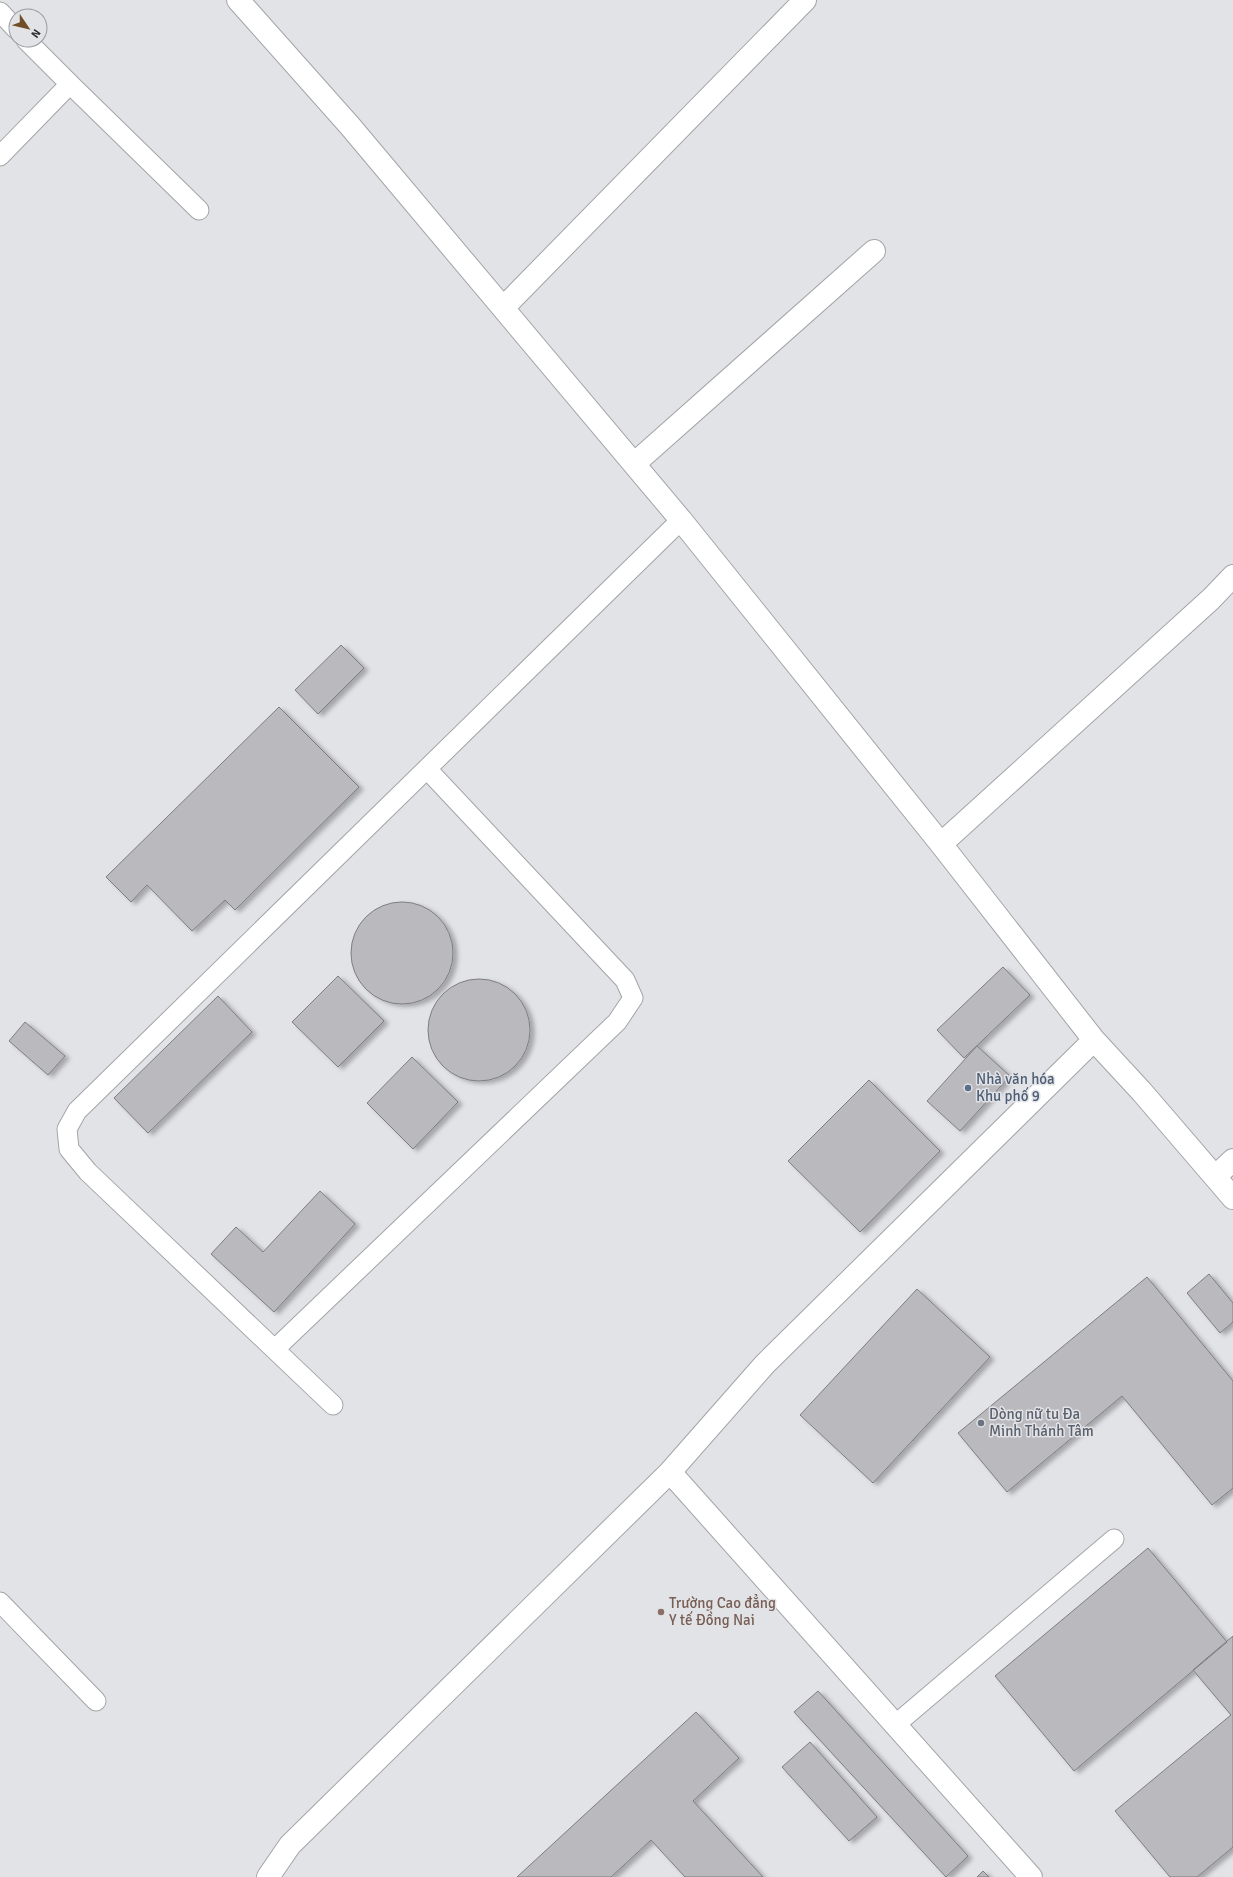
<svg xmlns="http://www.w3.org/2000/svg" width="1233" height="1877" font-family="Signika,sans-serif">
<defs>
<filter id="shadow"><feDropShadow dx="4.5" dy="2.5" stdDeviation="2" flood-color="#0004"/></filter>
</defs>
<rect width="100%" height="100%" fill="#e2e3e7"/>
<path fill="#bab9bd" stroke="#7f7d81" filter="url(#shadow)" d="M341 645 364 668 318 714 295 690Z
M279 707 359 787 235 910 225 900 192 931 147 885 131 902 106 877Z
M351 953a51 51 0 1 1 102 0a51 51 0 1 1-102 0Z
M1003 967 1030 995 964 1058 937 1030Z
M338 976 384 1021 338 1067 292 1022Z
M428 1030a51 51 0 1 1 102 0a51 51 0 1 1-102 0Z
M218 996 252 1032 148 1133 114 1098Z
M25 1022 65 1056 48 1075 9 1041Z
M977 1046 1010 1076 960 1131 927 1101Z
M412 1057 458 1102 413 1149 367 1103Z
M869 1080 940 1151 860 1232 788 1161Z
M320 1191 355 1224 274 1312 211 1254 236 1227 263 1252Z
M1209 1274 1233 1303V1322L1220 1333 1187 1293Z
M1147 1277 1233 1381V1488L1212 1505 1122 1396 1007 1492 958 1433Z
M917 1289 990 1357 873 1483 800 1415Z
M1148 1548 1227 1642 1074 1771 995 1676Z
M1233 1636V1847L1197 1877H1170L1115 1811 1231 1715 1193 1670Z
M818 1691 968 1856 946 1877 794 1712Z
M696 1712 739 1758 693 1801 763 1877H685L651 1840 611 1877H517Z
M810 1742 877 1817 849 1841 782 1767Z
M983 1871 989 1877H977Z"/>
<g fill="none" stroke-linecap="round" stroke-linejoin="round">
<g stroke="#a3a4a8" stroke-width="21">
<path id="lane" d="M0 12 16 29
M70 84 199 210
M0 156 70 84 26 40
M275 1349 617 1022 633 998 625 980 427 769
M333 1405 88 1172 69 1149 67 1129 77 1111 681 520
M0 1602 96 1701
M895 1725 1114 1539"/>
</g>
<g stroke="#a3a4a8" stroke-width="24">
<path id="street" d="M238 0 350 126 681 520 941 844 1094 1040 1142 1092 1233 1198
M503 308 805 0
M634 464 874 251
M941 844 1211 599 1233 576
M1216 1176 1233 1160
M670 1472 1031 1877
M268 1877 290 1845 670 1472 765 1364 1094 1040"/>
</g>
<use href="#lane" stroke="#fff" stroke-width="19"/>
<use href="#street" stroke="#fff" stroke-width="22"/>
</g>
<circle fill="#5c6f8a" stroke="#e2e3e7" stroke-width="1.5" cx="968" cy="1088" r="4"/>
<circle fill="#6b7280" stroke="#e2e3e7" stroke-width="1.5" cx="981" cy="1423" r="4"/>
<circle fill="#8d6e63" stroke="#e2e3e7" stroke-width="1.5" cx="661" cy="1612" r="4"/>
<g text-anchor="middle" stroke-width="3" stroke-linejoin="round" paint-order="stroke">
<g font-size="15" fill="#4e5e75" stroke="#e2e3e7" text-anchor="start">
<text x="976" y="1084">Nhà văn hóa<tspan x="976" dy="17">Khu phố 9</tspan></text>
</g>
<g font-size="15" fill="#5b616d" stroke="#e2e3e7" text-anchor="start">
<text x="989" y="1419">Dòng nữ tu Đa<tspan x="989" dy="17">Minh Thánh Tâm</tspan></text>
</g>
<g font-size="15" fill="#785e54" stroke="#e2e3e7" text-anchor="start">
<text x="669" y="1608">Trường Cao đẳng<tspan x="669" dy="17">Y tế Đồng Nai</tspan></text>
</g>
</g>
<g transform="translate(28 28) rotate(125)"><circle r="19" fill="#e2e3e7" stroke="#9a9b9e"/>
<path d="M0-3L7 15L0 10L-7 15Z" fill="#724e28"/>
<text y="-6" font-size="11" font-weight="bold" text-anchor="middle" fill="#2f2f31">N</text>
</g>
</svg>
